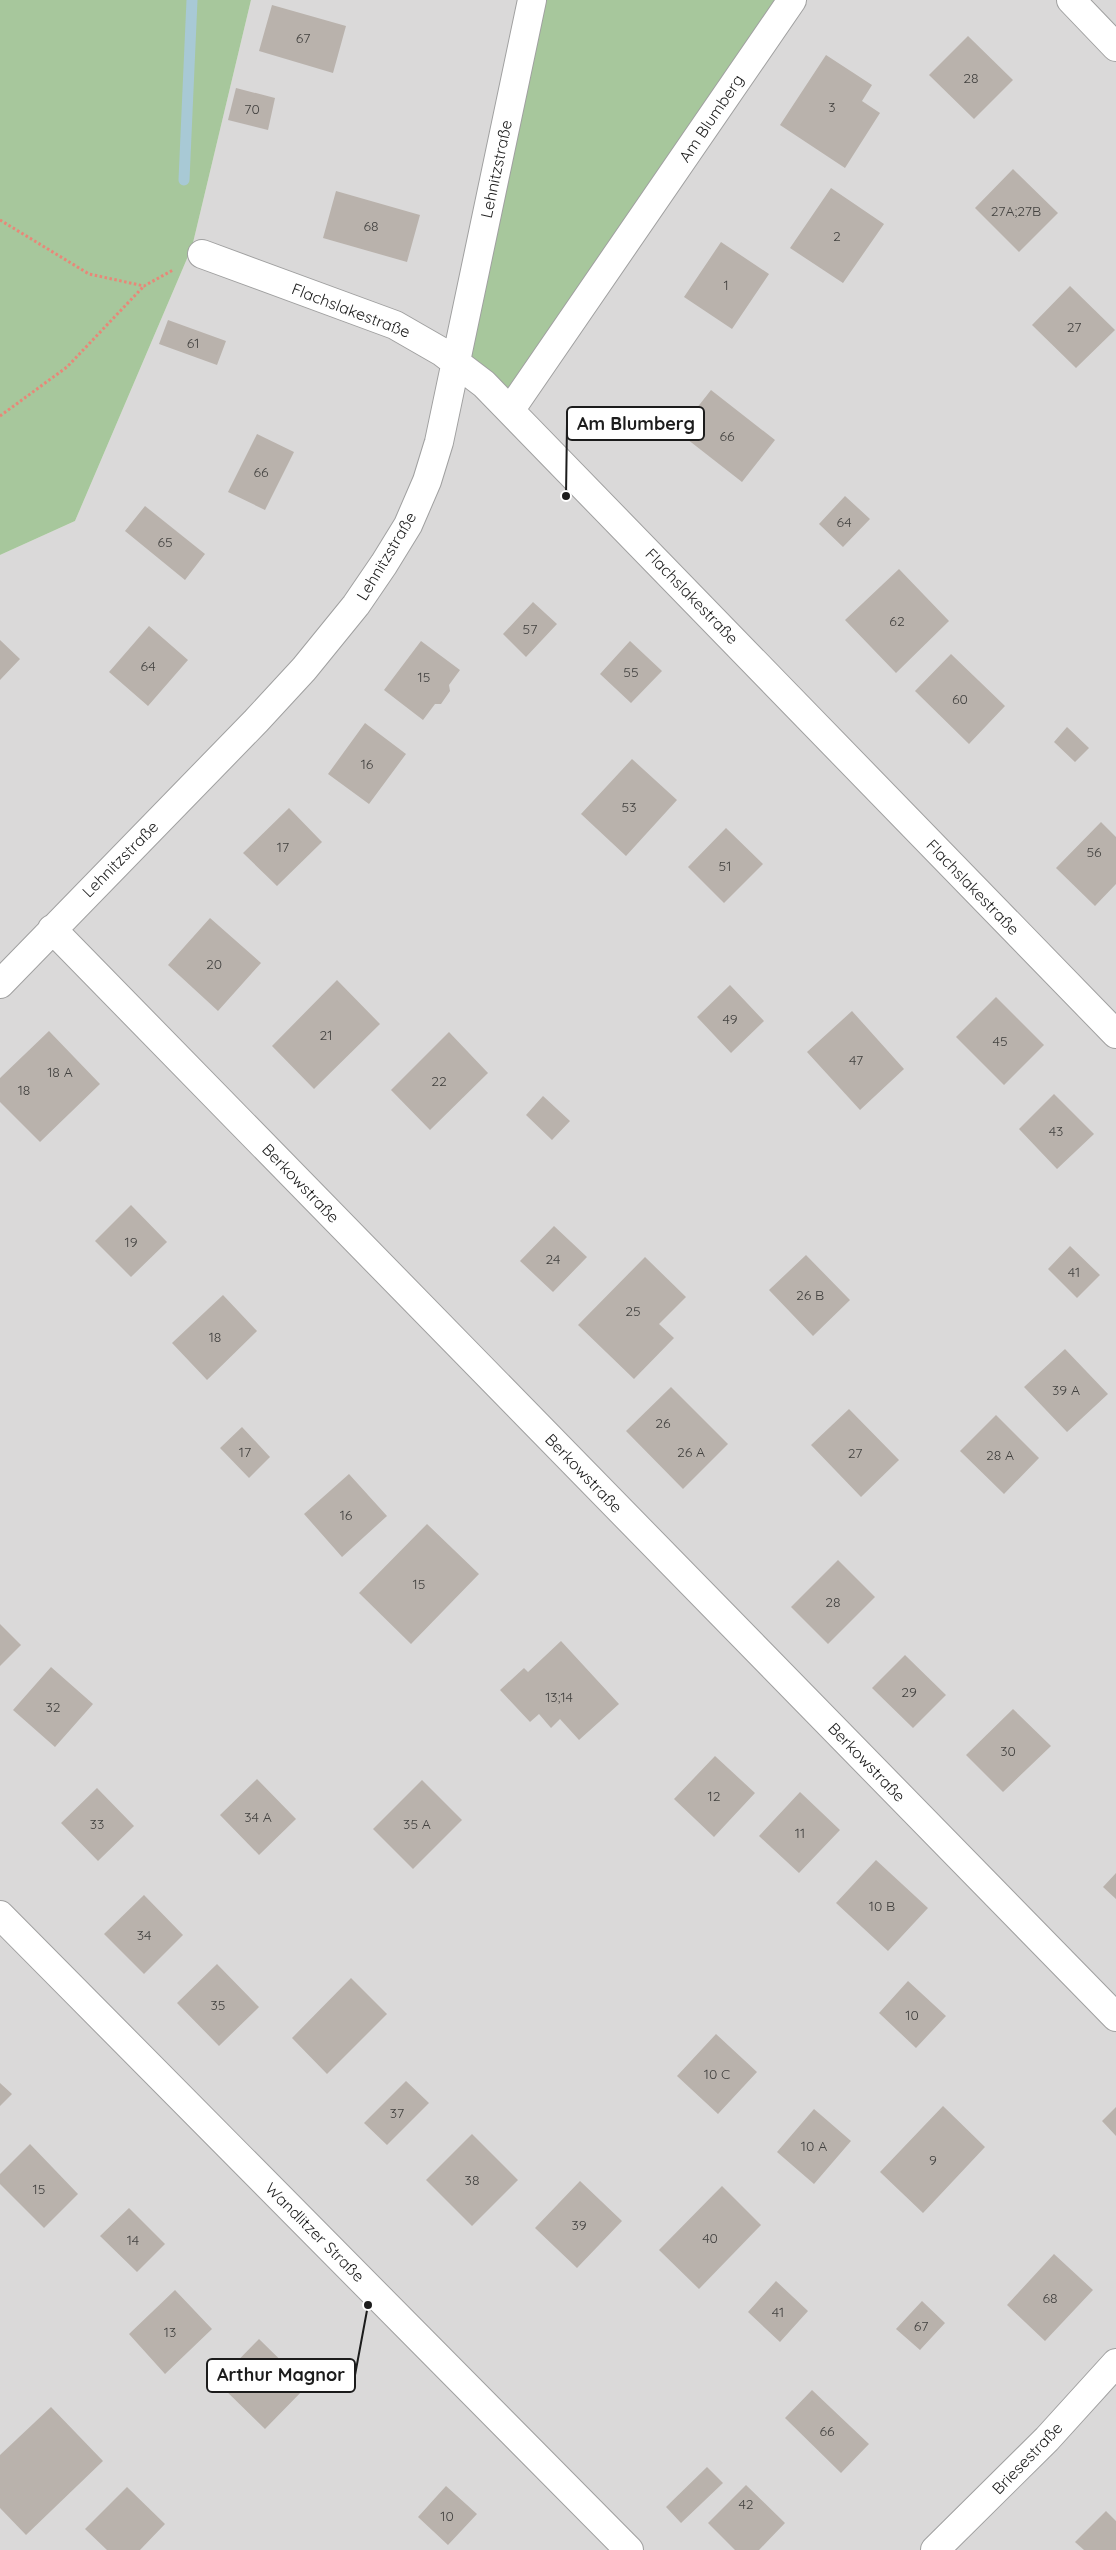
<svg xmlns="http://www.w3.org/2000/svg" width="1116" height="2550" font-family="Quicksand,sans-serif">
<rect width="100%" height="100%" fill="#eceae3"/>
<path fill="#dad9d9" d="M251 0H1116V2550H0V555L75 521 192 247Z"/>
<path fill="#a7c79c" d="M0 0H251L192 247 75 521 0 555Z
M532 0H792L511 409 455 361Z"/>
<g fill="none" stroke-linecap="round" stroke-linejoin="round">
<path stroke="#a8c9d5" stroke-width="11" d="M184 180 192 0"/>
</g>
<path fill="#b9b2ac" d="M272 5 346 26 333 73 259 51Z
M968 36 1013 80 974 119 929 75Z
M826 55 872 85 862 101 880 113 845 168 780 125Z
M236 88 275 98 268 130 228 120Z
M1013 169 1058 213 1019 252 975 208Z
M831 188 884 224 843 283 790 248Z
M336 191 420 215 407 262 323 238Z
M721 242 769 274 732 329 684 297Z
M1070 286 1115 330 1076 368 1032 325Z
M168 320 226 341 217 365 159 344Z
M711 390 775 440 742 482 678 432Z
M257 434 294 452 265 510 228 492Z
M845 496 870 519 843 547 819 524Z
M145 506 205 554 185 580 125 531Z
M899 569 949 621 896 673 845 620Z
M533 602 557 624 526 657 503 634Z
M149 626 188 660 148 706 109 672Z
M0 640 20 659 0 680Z
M421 641 460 670 449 685 450 691 441 704H435L423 720 384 690Z
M630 641 662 671 631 703 600 674Z
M951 654 1005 706 969 744 915 691Z
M365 723 406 754 369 804 328 774Z
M1067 727 1089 748 1075 762 1054 742Z
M632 759 677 800 626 856 581 814Z
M289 808 322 842 277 886 243 853Z
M1101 822 1116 837V884L1095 906 1056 868Z
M726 828 763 864 724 903 688 867Z
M210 918 261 963 218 1011 168 965Z
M337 980 380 1024 314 1089 272 1046Z
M730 985 764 1021 731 1053 697 1017Z
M996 997 1044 1045 1004 1085 956 1037Z
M852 1011 904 1069 860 1110 807 1052Z
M49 1031 100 1084 40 1142 0 1102V1078Z
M449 1032 488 1073 430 1130 391 1090Z
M1054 1094 1094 1134 1057 1169 1019 1129Z
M543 1096 570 1121 552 1140 526 1115Z
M131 1205 167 1242 131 1277 95 1241Z
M554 1226 587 1257 553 1292 520 1261Z
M1070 1246 1100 1275 1077 1298 1048 1269Z
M806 1255 850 1300 813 1336 769 1290Z
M645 1257 686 1297 659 1324 674 1338 634 1379 578 1325Z
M223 1295 257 1331 207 1380 172 1343Z
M1065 1349 1108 1394 1067 1432 1024 1387Z
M671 1387 728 1444 683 1489 626 1431Z
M849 1409 899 1460 861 1497 811 1445Z
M996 1415 1039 1458 1004 1494 960 1451Z
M242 1427 270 1457 249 1478 220 1448Z
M349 1474 387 1516 342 1557 304 1514Z
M427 1524 479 1574 411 1644 359 1593Z
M838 1560 875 1597 828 1644 791 1607Z
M0 1624 21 1645 0 1666Z
M561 1641 619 1704 579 1740 560 1719 551 1728 539 1714 530 1722 500 1690 524 1668 528 1672Z
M905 1655 946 1695 913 1728 872 1688Z
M51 1667 93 1704 55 1747 13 1710Z
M1013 1709 1051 1746 1003 1792 966 1755Z
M715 1756 755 1793 714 1837 674 1799Z
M257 1779 296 1819 259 1855 220 1815Z
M422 1780 462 1820 413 1869 373 1829Z
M97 1788 134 1826 98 1861 61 1823Z
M800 1792 840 1830 799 1873 759 1836Z
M876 1860 928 1908 888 1951 836 1903Z
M1116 1873V1899L1103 1887Z
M144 1895 183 1935 144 1974 104 1934Z
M217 1964 259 2007 219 2046 177 2003Z
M351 1978 387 2014 327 2074 292 2038Z
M908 1981 946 2016 916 2048 879 2013Z
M716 2034 757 2072 718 2114 677 2076Z
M406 2081 429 2103 387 2145 364 2123Z
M0 2083 12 2094 0 2106Z
M943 2106 985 2147 923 2213 880 2172Z
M1116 2107V2136L1102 2121Z
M814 2109 851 2141 814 2184 777 2152Z
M472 2134 518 2180 472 2226 426 2180Z
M30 2144 78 2194 44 2228 0 2184V2174Z
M580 2181 622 2221 577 2268 535 2228Z
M722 2186 761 2225 699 2289 659 2250Z
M129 2208 165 2244 137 2272 100 2236Z
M1054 2254 1093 2290 1045 2341 1007 2305Z
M776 2281 808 2311 780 2342 748 2312Z
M175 2290 212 2329 165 2374 129 2334Z
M922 2301 945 2323 920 2350 896 2329Z
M259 2339 307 2386 265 2429 217 2382Z
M812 2390 869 2444 841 2473 785 2418Z
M51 2407 103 2461 26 2535 0 2508V2455Z
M707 2467 723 2483 681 2523 666 2507Z
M746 2485 785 2523 759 2550H735L708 2523Z
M446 2486 477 2514 448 2545 418 2517Z
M127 2487 165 2524 140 2550H107L85 2529Z
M1106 2511 1116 2521V2550H1084L1075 2542Z"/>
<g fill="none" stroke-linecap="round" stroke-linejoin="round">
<g stroke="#a0a0a0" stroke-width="30">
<path id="minor" d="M1071 0 1116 47
M202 254 395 325 442 352 484 384 1116 1034
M511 409 792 0
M52 929 1116 2017
M0 984 256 721 304 669 356 605 384 564 408 525 427 481 439 442 532 0
M0 1915 629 2550
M935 2550 1047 2439 1116 2363"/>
</g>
<path stroke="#e98778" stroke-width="3" stroke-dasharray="2.5 2.5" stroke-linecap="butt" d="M0 220 89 274 144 286 173 270
M0 416 67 367 143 287"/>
<use href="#minor" stroke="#fff" stroke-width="28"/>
</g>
<g text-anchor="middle" stroke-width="4" stroke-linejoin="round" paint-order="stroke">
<g font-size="14" fill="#434240">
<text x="303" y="43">67</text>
<text x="971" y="83">28</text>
<text x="832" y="112">3</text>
<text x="252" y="114">70</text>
<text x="1016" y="216">27A;27B</text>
<text x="371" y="231">68</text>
<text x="837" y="241">2</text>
<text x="726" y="290">1</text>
<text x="1074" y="332">27</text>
<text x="193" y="348">61</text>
<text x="727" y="441">66</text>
<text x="261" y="477">66</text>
<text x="844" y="527">64</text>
<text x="165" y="547">65</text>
<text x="897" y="626">62</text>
<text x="530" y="634">57</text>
<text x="148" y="671">64</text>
<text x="631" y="677">55</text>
<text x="424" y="682">15</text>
<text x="960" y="704">60</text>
<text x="367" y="769">16</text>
<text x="629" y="812">53</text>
<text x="283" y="852">17</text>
<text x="1094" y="857">56</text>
<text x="725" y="871">51</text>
<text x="214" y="969">20</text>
<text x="730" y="1024">49</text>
<text x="326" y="1040">21</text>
<text x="1000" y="1046">45</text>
<text x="856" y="1065">47</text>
<text x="60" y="1077">18 A</text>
<text x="439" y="1086">22</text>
<text x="24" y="1095">18</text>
<text x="1056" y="1136">43</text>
<text x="131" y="1247">19</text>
<text x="553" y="1264">24</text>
<text x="1074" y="1277">41</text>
<text x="810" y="1300">26 B</text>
<text x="633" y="1316">25</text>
<text x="215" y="1342">18</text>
<text x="1066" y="1395">39 A</text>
<text x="663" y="1428">26</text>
<text x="245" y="1457">17</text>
<text x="691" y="1457">26 A</text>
<text x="855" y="1458">27</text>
<text x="1000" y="1460">28 A</text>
<text x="346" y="1520">16</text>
<text x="419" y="1589">15</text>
<text x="833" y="1607">28</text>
<text x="909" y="1697">29</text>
<text x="559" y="1702">13;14</text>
<text x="53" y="1712">32</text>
<text x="1008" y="1756">30</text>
<text x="714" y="1801">12</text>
<text x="258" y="1822">34 A</text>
<text x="97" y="1829">33</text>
<text x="417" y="1829">35 A</text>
<text x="800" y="1838">11</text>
<text x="882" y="1911">10 B</text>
<text x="144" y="1940">34</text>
<text x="218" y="2010">35</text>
<text x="912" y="2020">10</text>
<text x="717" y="2079">10 C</text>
<text x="397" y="2118">37</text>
<text x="814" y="2151">10 A</text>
<text x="933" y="2165">9</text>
<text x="472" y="2185">38</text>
<text x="39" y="2194">15</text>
<text x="579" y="2230">39</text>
<text x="710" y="2243">40</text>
<text x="133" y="2245">14</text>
<text x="1050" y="2303">68</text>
<text x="778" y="2317">41</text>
<text x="921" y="2331">67</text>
<text x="170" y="2337">13</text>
<text x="827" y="2436">66</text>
<text x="746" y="2509">42</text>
<text x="447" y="2521">10</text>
</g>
<g font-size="16" fill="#1c1c1c" stroke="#fff">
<text transform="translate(711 118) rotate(-56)" y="6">Am Blumberg</text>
<text transform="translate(496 169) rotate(-78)" y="6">Lehnitzstraße</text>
<text transform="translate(351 310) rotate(21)" y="6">Flachslakestraße</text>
<text transform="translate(386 556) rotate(-59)" y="6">Lehnitzstraße</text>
<text transform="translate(692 596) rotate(46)" y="6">Flachslakestraße</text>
<text transform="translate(120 859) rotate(-45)" y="6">Lehnitzstraße</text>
<text transform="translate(973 887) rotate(46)" y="6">Flachslakestraße</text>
<text transform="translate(301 1183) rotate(46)" y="6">Berkowstraße</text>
<text transform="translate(584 1473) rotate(46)" y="6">Berkowstraße</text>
<text transform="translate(867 1762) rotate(46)" y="6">Berkowstraße</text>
<text transform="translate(315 2232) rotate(45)" y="6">Wandlitzer Straße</text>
<text transform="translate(1027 2458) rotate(-46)" y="6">Briesestraße</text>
</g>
</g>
<path fill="none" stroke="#1c1c1c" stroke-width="2" d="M566 496L567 424M368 2305L355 2375"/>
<g fill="#1c1c1c" stroke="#fff" stroke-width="2">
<circle cx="566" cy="496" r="5"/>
<circle cx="368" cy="2305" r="5"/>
</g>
<g fill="#fff" stroke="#1c1c1c" stroke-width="2">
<rect x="567" y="407" width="137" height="33" rx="5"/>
<rect x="207" y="2359" width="148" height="33" rx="5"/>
</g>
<g font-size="18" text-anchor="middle" font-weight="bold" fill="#1c1c1c">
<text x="636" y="430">Am Blumberg</text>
<text x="281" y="2381">Arthur Magnor</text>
</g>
</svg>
